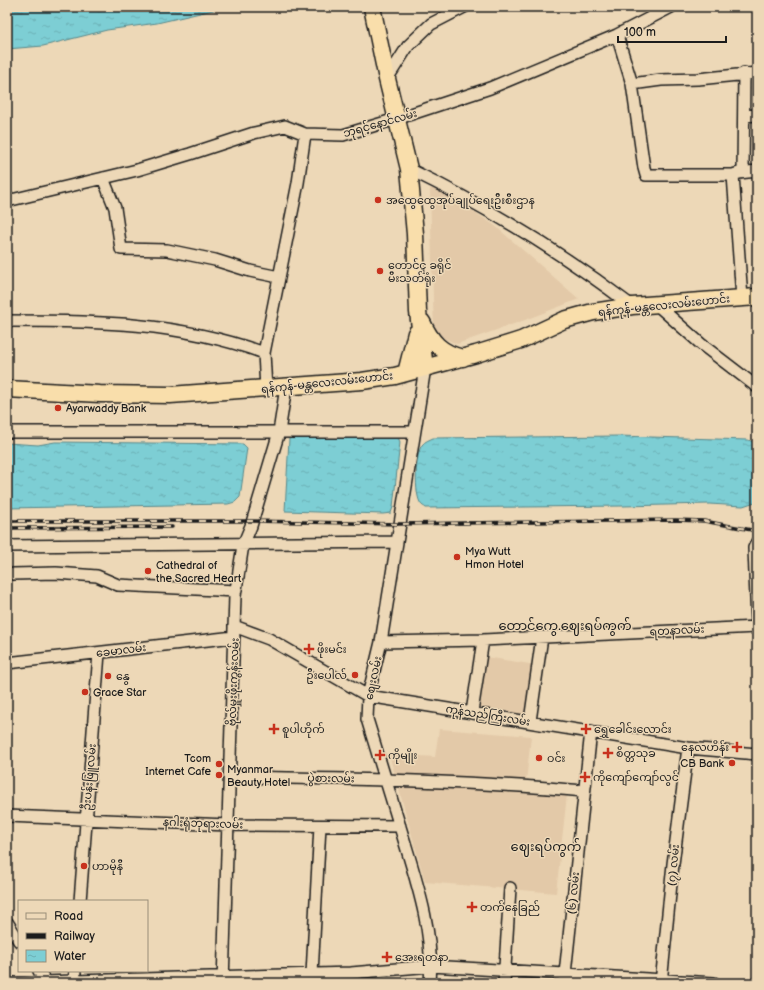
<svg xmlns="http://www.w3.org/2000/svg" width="764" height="990" font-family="'Balsamiq Sans','Noto Sans Myanmar',sans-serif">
<defs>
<pattern id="water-ripples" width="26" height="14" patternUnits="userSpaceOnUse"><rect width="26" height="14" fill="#7dced4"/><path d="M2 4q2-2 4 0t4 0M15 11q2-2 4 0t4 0" fill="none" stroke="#6bb0b5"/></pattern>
</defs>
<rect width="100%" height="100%" fill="#edd8b7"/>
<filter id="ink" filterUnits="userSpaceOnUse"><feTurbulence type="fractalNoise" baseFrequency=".025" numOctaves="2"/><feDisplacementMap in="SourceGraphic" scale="8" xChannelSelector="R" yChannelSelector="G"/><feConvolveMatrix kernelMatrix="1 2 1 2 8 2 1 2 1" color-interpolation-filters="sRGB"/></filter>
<g filter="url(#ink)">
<path fill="#e3c9a8" d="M438 188 494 225 579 299 525 320 457 344 434 334 430 189Z
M486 657 536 665 528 715 477 707Z
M439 729 531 736 526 782 568 786 556 893 425 882 389 754 435 757Z"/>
<path fill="url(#water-ripples)" stroke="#56878a" d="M7 7H226L157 23 107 30 43 46 7 49Z
M397 435 400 442 393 507 391 513 383 514 285 511 289 439 292 437Z
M619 436 748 440 757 443V499L755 502 743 506 709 504 623 506 426 508C424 506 422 506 421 504 414 495 415 454 422 445 425 441 429 440 433 438Z
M55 442 243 444 247 448 240 497 235 502 228 504 7 508V443L38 445Z"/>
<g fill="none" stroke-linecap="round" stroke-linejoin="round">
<g stroke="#1c1c1c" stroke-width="14">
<path id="minor" d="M617 35 632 84 644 168 646 175H733L739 173 757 171
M387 79 408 46 431 24 464 7
M632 84 661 80 698 79 757 73
M744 116 757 115
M409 169C485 206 565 255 632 306
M743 172 744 73
M733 175 742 298
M103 178 115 208 121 249 167 250 215 260 250 271 279 277
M7 201 137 170 190 154 254 133 285 126 305 134 343 135 396 119 490 88 617 35 671 7
M656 304 701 344 757 387
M7 321C97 321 179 322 264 353
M425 368 381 642 368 696 367 719C378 756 390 793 401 830 416 880 434 931 430 983
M266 389 264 353 298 183 305 134
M7 432H414
M757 542 754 548 757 625
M7 546 396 542
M13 574 56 573 97 576 118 585 236 591
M234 626 269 639 368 696 688 748 757 754
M381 642 483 640 757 627
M7 663 234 637
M472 712 483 640
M530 721 542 637
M230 777C348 779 466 780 584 791
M7 816 228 825 400 826
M80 901 99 653
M7 922 19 941
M39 971 46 982
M312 974 320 826
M7 983 351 973 431 966 714 983
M74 983 75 971
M223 983 235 596 243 545 251 526 279 432 286 387
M504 983 510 888
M564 983 591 731
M661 983 673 864 688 748"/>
</g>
<g stroke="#1c1c1c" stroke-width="19">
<path id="highway" d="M372 7 387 79 409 169 415 234 418 312 425 368
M422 322C431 342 441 353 463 358
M406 373 416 333
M7 389 100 394 170 395 362 381 395 376 476 354 521 340 564 320 593 312 632 306 757 297"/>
</g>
<use href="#minor" stroke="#edd8b7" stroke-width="11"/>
<use href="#highway" stroke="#f9deab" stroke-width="16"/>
<g stroke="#1c1c1c" stroke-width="3.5">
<path id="rail" d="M7 521H252L399 524 676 520 704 521 757 531
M7 528 172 527"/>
</g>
<use href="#rail" stroke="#edd8b7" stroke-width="2" stroke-dasharray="6" stroke-linecap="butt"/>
</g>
</g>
<g fill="#c8321e" stroke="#edd8b7" stroke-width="1.5">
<circle cx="378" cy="200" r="4"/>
<circle cx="380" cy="271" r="4"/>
<circle cx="58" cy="408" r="4"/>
<circle cx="457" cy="557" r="4"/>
<circle cx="148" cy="571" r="4"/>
<path d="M307 643h4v4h4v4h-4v4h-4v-4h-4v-4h4z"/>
<circle cx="355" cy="675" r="4"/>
<circle cx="108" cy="676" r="4"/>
<circle cx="85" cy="692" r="4"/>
<path d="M272 723h4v4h4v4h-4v4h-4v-4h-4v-4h4z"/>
<path d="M584 723h4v4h4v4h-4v4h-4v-4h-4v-4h4z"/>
<path d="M735 741h4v4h4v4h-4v4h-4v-4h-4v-4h4z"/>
<path d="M606 747h4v4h4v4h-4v4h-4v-4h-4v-4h4z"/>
<path d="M378 749h4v4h4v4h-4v4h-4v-4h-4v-4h4z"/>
<circle cx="539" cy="758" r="4"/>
<circle cx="732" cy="763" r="4"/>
<circle cx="219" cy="764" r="4"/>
<circle cx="219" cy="775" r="4"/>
<path d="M583 771h4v4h4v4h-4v4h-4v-4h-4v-4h4z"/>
<circle cx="84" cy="866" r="4"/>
<path d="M470 901h4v4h4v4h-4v4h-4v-4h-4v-4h4z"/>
<path d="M385 951h4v4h4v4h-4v4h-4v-4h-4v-4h4z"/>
</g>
<g text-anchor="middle" stroke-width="3" stroke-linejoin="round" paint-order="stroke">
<g font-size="11" fill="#1c1c1c" stroke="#edd8b7">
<text transform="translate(380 123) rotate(-16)" y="4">ဘုရင့်နောင်လမ်း</text>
<text transform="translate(664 305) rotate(-6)" y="4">ရန်ကုန်-မန္တလေးလမ်းဟောင်း</text>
<text transform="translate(327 382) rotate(-6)" y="4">ရန်ကုန်-မန္တလေးလမ်းဟောင်း</text>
<text transform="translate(677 630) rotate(-3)" y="4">ရတနာလမ်း</text>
<text transform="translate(121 650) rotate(-7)" y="4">ခေမာလမ်း</text>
<text transform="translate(373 678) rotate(-78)" y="4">စျေးလမ်း</text>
<text transform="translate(233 682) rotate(-88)" y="4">ဗိုလ်မှူးဖိုးကွန်းလမ်း</text>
<text transform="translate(488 715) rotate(9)" y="4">ကုန်သည်ကြီးလမ်း</text>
<text transform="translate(89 777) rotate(-85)" y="4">ဦးပန်းဖြူလမ်း</text>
<text transform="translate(331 778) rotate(1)" y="4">ပွဲစားလမ်း</text>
<text transform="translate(203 823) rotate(2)" y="4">နဂါးရုံဘုရားလမ်း</text>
<text transform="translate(673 865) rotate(-84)" y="4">(၇) လမ်း</text>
<text transform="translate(573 893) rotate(-84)" y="4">(၆) လမ်း</text>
</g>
<g font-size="11" fill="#1c1c1c" stroke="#edd8b7" text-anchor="start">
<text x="386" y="204">အထွေထွေအုပ်ချုပ်ရေးဦးစီးဌာန</text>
<text x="388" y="269">တောင်ငူ ခရိုင်<tspan x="388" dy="13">မီးသတ်ရုံး</tspan></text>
<text x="66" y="412">Ayarwaddy Bank</text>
<text x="465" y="555">Mya Wutt<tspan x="465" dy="13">Hmon Hotel</tspan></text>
<text x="156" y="569">Cathedral of<tspan x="156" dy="13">the Sacred Heart</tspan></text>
<text x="317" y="653">ဖိုးမင်း</text>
<text x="347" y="679" text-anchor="end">ဦးပေါလ်</text>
<text x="116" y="680">နွေ</text>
<text x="93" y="696">Grace Star</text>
<text x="282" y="733">စူပါဟိုက်</text>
<text x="594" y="733">ရွှေခေါင်းလောင်း</text>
<text x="729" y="751" text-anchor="end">နေလဟိန်း</text>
<text x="616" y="757">စိတ္တသုခ</text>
<text x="388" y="759">ကိုမျိုး</text>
<text x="211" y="762" text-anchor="end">Tcom<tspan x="211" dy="13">Internet Cafe</tspan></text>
<text x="547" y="762">ဝင်း</text>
<text x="724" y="767" text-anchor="end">CB Bank</text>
<text x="227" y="773">Myanmar<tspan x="227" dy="13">Beauty Hotel</tspan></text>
<text x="593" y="781">ကိုကျော်ကျော်လွင်</text>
<text x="92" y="870">ဟာမိုနီ</text>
<text x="480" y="911">တက်နေခြည်</text>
<text x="395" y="961">အေးရတနာ</text>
</g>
<g font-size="13" fill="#1c1c1c" stroke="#edd8b7">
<text x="565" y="630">တောင်ကွေ.ဈေးရပ်ကွက်</text>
<text x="546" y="851">ဈေးရပ်ကွက်</text>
</g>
</g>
<rect width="764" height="990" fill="none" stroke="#edd8b7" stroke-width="24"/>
<rect x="12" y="12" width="740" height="966" fill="none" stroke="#1c1c1c" stroke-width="1.5" filter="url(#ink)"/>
<rect x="18" y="900" width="130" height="72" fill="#edd8b7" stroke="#998d79"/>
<rect x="26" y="913" width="20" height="6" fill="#edd8b7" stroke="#998d79"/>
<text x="54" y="920" font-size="12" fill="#1c1c1c">Road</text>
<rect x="26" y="933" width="20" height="6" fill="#1c1c1c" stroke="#998d79"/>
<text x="54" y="940" font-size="12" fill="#1c1c1c">Railway</text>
<rect x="26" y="950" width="20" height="12" fill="url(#water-ripples)" stroke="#998d79"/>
<text x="54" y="960" font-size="12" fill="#1c1c1c">Water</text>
<path d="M618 36v6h108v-6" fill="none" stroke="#1c1c1c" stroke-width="2"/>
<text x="624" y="36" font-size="12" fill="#1c1c1c" stroke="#edd8b7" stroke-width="3" paint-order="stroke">100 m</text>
</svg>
